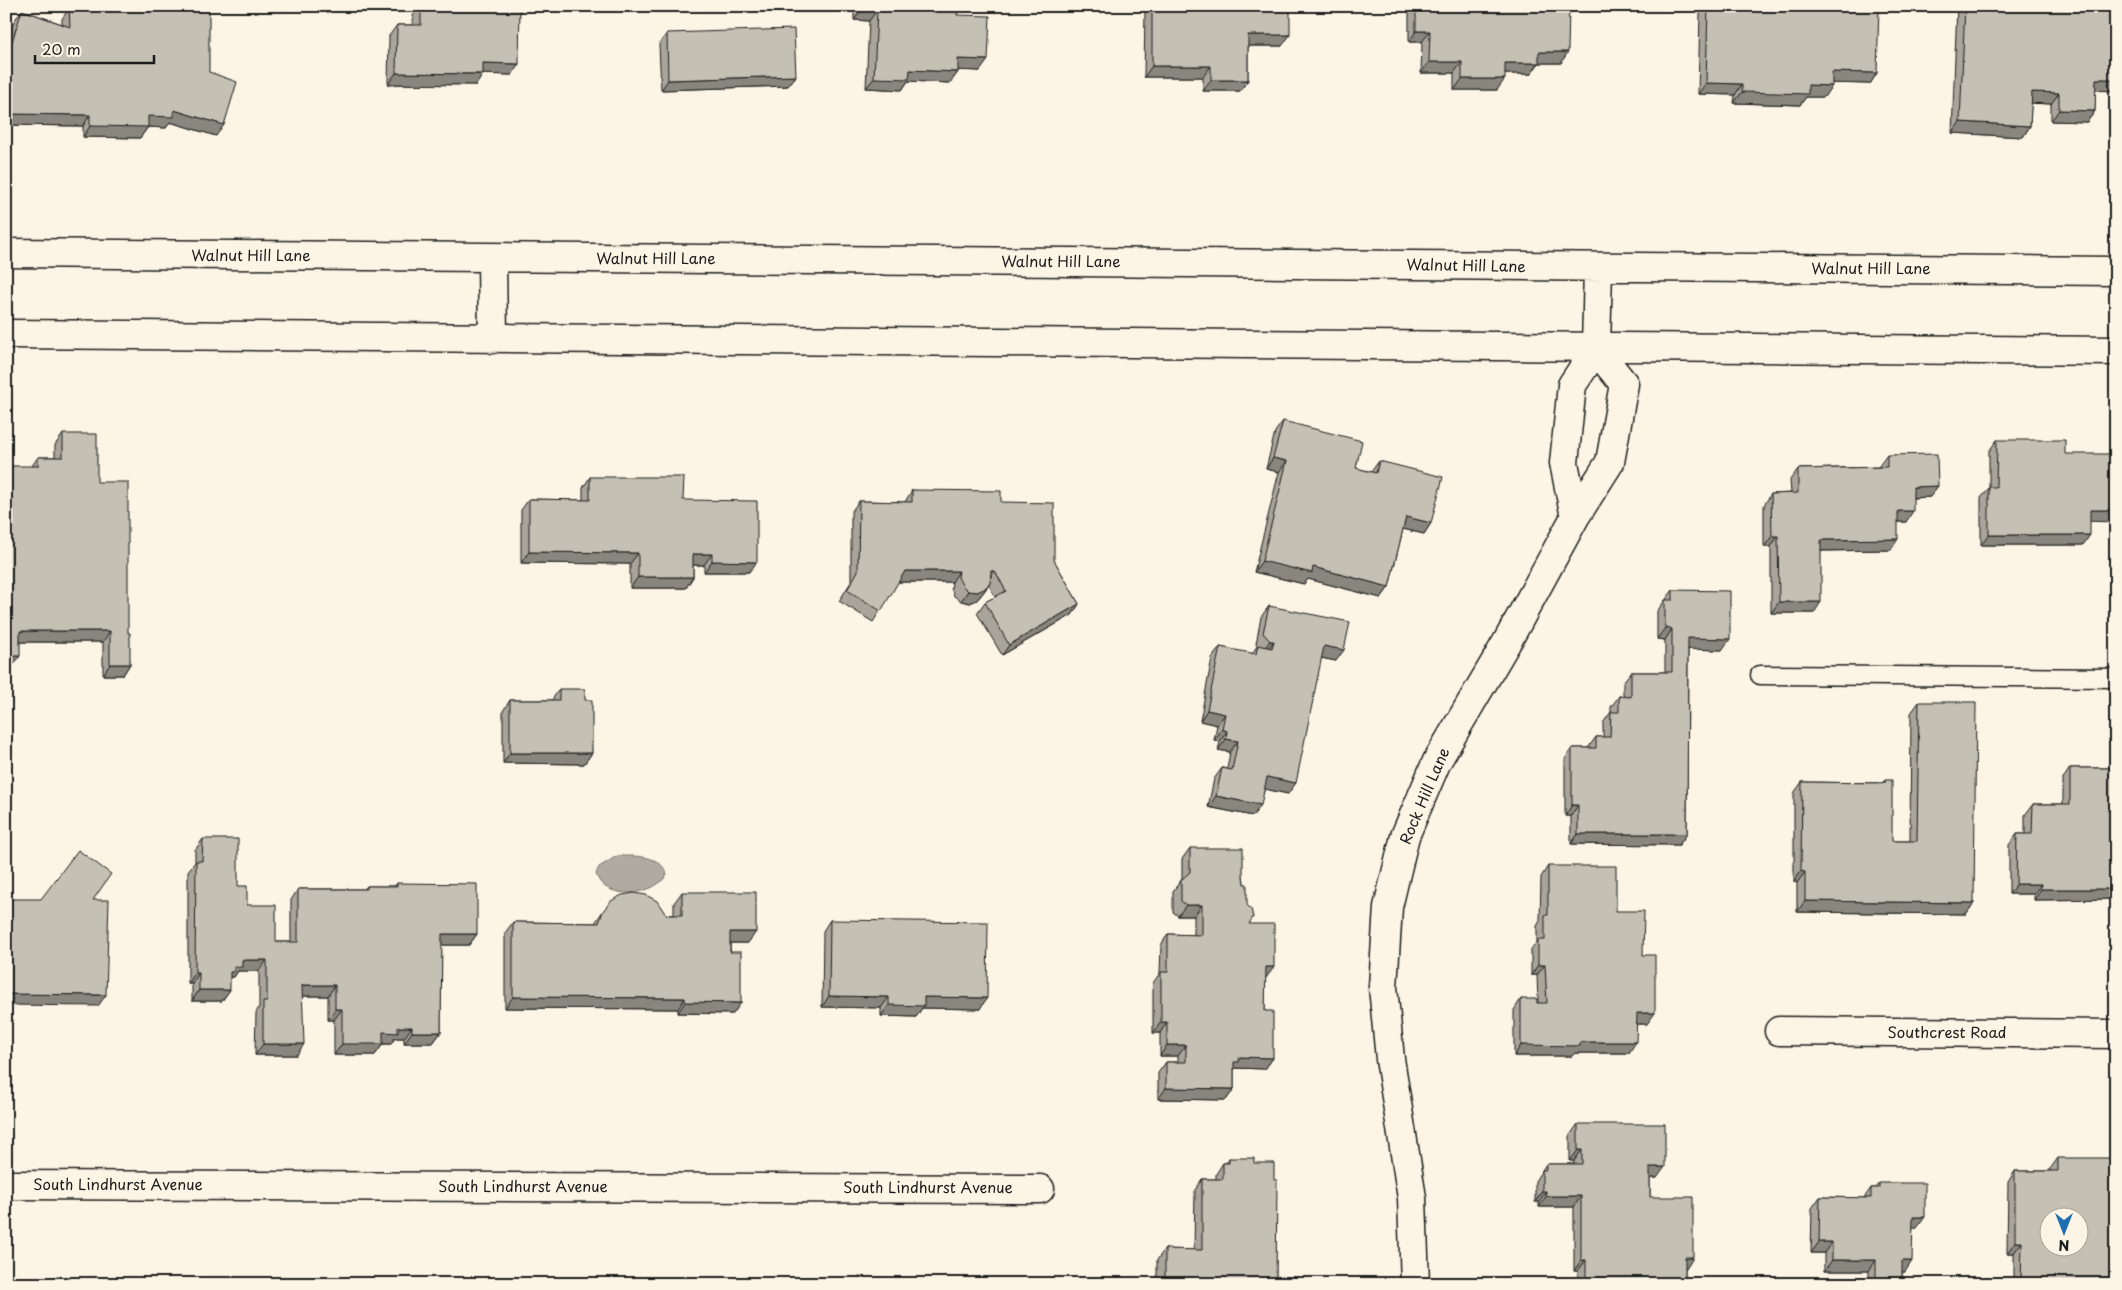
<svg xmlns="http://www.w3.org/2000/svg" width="2122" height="1290" font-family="'Playpen Sans',sans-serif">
<rect width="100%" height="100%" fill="#fcf5e5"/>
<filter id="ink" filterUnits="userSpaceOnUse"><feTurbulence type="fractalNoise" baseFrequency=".02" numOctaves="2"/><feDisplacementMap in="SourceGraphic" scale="10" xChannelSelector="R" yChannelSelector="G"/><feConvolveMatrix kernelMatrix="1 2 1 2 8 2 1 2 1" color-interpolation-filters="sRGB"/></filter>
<g filter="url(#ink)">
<path fill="#b0aba1" stroke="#75726c" d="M617 856C635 856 660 854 667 874 656 896 604 902 596 874L599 867Z"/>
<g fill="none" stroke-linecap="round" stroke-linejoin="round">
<g stroke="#1c1c1c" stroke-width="21">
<path id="service" d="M1760 675 2116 678"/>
</g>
<g stroke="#1c1c1c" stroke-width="31">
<path id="minor" d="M1779 1031 2116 1034
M6 1185 1040 1189
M1415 1284 1412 1198 1390 1059 1383 987 1388 907 1405 836 1437 761 1508 640 1575 517 1610 462 1624 384 1596 349 1572 385 1564 463 1575 517"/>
</g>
<g stroke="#1c1c1c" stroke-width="31">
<path id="secondary" d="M6 253 2116 271
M492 258 493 339
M6 334 2116 351
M1596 349 1598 268"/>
</g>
<use href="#service" stroke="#fcf5e5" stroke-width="18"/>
<use href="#minor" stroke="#fcf5e5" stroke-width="28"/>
<use href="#secondary" stroke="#fcf5e5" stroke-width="28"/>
</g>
<path fill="#a9a59a" stroke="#1c1c1c" d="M420 6H520L512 75 483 74 476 85 388 84 389 36 397 25H413V16Z
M854 6H958L957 15 980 71 958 70V72L950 83 908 81 902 90 866 88 869 21 854 20Z
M1146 6H1290L1282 46H1248V80L1240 91H1203V77H1144L1145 9Z
M1409 6H1569L1561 63H1539L1531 74H1505L1497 90H1454V73H1421L1422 42H1409Z
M1705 6H1849L1877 73 1870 84 1832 83 1824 97H1806L1800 105 1734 103 1735 95 1698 94 1700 13Z
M1957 6H2116V91L2095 90V111L2087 122 2051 121V104L2031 103 2030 126 2023 137 1952 133Z
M69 8 209 72 216 136 170 122 166 128 148 127 140 138 83 137V126L6 125V47L14 21 22 10 62 24V19Z
M667 33 796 76 788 86 661 90 659 44Z
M1283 421 1356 468 1371 472 1379 461 1431 523 1424 534 1403 529 1389 587 1381 598 1308 579 1304 584 1254 572 1279 472 1266 469 1275 432Z
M63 434 97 482 128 633 130 664 123 675H103V642H20L12 667H8L32 466 38 457H55V445Z
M1997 440 2065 454 2083 545H1981V498L1989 488V451Z
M1887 455 1930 497 1913 498 1906 522H1898L1891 550 1821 551 1814 613H1771V547H1764V505L1771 494 1791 493 1790 480 1798 469 1879 467V466Z
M590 477 683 500 749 572H704V565H693V577L686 588H630V564L521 563V510L529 499 583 500V488Z
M912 490 1001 502 1054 560 1079 604 1072 615 1002 655 977 613 985 602 995 597 989 585 982 594 977 600 970 603 961 601 954 596 951 588 952 582H898L873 622 839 601 851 582V512L859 501 905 502Z
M1673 590 1722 650 1688 649 1687 834 1679 845 1571 844V816H1565V759L1572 748H1588L1596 737H1603V723L1611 712V707L1619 696H1623V682L1631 672H1665V640L1657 639V611Z
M1269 606 1336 661 1321 658 1288 794 1265 789 1253 816 1208 807 1214 779 1222 768 1227 769 1230 752 1218 750 1220 742 1214 740 1217 725 1200 721 1212 658 1220 647 1252 654 1257 646 1256 644 1261 617Z
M559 689 585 700 592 753 584 764 503 763V711L510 700H552Z
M1919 702 1974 903 1966 914 1797 912V883L1794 882V793L1802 782 1882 783 1885 780 1892 841H1910L1911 713Z
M2116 741V899L2034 900V894H2009V845L2017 834H2025V815L2033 804H2063V779L2070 768H2113V744Z
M203 839 238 886 247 905 276 942H291V900L298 889H364L367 886H395L397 883 477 934 469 945H441V1032L433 1043H404V1038H395L391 1044H383L375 1055H334V1020H328V996H302L297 1055H255L256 1013 259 1007V971H238L234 977H230L222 1001H192V984H188V871L195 862V850Z
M1190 848 1243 875 1249 924 1266 978H1265V1011L1273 1058 1265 1069 1235 1068 1234 1070V1089L1226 1100 1158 1099V1073L1166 1062H1178V1056H1160V1033H1153V983L1160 973 1161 945 1168 934 1194 935V916H1178L1173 912V891L1182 879V859Z
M1548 866 1616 911 1643 955 1647 1024H1637L1629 1053H1575L1572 1056H1514V1010L1521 999 1538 1003 1537 975H1531V950L1537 942V926L1540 921 1541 877Z
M682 892 748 943H730L733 1014 678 1013V1009L505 1008V933L513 922 595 923 603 911 674 915V903Z
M830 920 980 1009 922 1008 916 1017 881 1016V1008L822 1007 823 931Z
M1578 1124 1657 1178H1650V1197L1686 1268H1685V1284H1578V1271H1574V1207H1539V1202H1535V1181L1546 1164H1574V1161H1570V1135Z
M1229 1158 1254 1163 1274 1180 1276 1284H1157V1260L1165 1249 1194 1250 1195 1190 1202 1179H1216V1174L1223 1163H1226Z
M2058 1158 2116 1284H2014V1253H2007L2008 1182 2015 1171H2050V1169Z
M1879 1183 1917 1228H1913L1905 1272H1902V1283L1901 1284H1869V1271H1824V1253H1811L1812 1208 1820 1197 1864 1198 1871 1188H1875Z"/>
<path fill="#89867d" stroke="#1c1c1c" d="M862 9 877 10 869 21 854 20Z
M1416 31H1430L1422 42H1409Z
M1248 35H1290L1282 46H1241Z
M1539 52H1568L1561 63H1531Z
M958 59 988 60 980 71 951 70Z
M1429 62H1462L1454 73H1421Z
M483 63 519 64 512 75 476 74Z
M1505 63H1539L1531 74H1497Z
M1152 66H1211L1203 77H1144Z
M910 70 958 72 950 83 908 81 902 90 866 88 874 78Z
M1832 72 1877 73 1870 84 1824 83Z
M396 73 483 74 476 85 388 84Z
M796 76 788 86 661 90 668 80Z
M1462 79H1505L1497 90H1454Z
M2096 79H2116V91L2088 90Z
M1211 80H1248L1240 91H1203Z
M1706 83 1742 84 1735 95 1698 94Z
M1808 85 1832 86 1824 97H1806L1800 105 1734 103 1742 92Z
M2032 92 2059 93 2051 104 2024 103Z
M174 110 224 125 216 136 170 122 166 128 148 127 140 138 83 137 90 126Z
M2059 110 2095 111 2087 122 2051 121Z
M8 114 90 115 83 126 6 125V116Z
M1960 122 2030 126 2023 137 1952 133Z
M1273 458 1287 461 1279 472 1266 469Z
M1938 486 1930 497 1906 498 1913 487Z
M2090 510H2116V522L2083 521Z
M1898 511H1913L1906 522H1890Z
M1406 517 1431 523 1424 534 1399 528Z
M1989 535H2090L2083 545H1981Z
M1772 536H1778L1771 547H1764Z
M1898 539 1891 550 1813 551 1821 540Z
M529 552 638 553 630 564 521 563Z
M693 554H712L704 565H686Z
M712 561 757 562 749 572H704Z
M1262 561 1313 567 1389 587 1381 598 1308 579 1304 584 1254 572Z
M905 571H959L952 582H897Z
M991 571H995L987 582Z
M638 577H693L686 588H630Z
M990 583 982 594 977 600 970 603 961 601 968 591Z
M1779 602H1821L1814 613H1771Z
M1079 604 1072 615 1002 655 1009 645Z
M1665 628 1672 629 1665 640 1657 639Z
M20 631H110L103 642H12Z
M1688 638 1730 639 1722 650 1680 649Z
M1270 641H1274L1266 652H1262Z
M1324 646 1344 650 1336 661 1316 657Z
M14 656H20L12 667H8L6 670V659Z
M110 664H130L123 675H103Z
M1207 710 1225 714 1217 725 1200 721Z
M1222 729 1227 731 1220 742 1214 740Z
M1226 739 1238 741 1230 752 1218 750Z
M510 753H592L584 764 503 763Z
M1267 777 1296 783 1288 794 1260 788Z
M1216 796 1261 805 1253 816 1208 807Z
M1572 805H1578L1571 816H1565Z
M1578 834H1687L1679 845 1571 844Z
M1801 871 1805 872 1797 883 1794 882Z
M2016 884H2041L2034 894H2009Z
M2041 889H2116V899L2034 900Z
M1805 901 1974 903 1966 914 1797 912Z
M1186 905H1202L1194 916H1178Z
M730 932H756L748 943H723Z
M442 934H477L469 945H434Z
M242 960H267L259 971H238L234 977H230L222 983 234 967Z
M1538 965H1545L1537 975H1531Z
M1266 967H1274L1266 978H1258Z
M195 973H199L192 984H188Z
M302 985H335L328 996H294Z
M199 990H230L222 1001H192Z
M6 994 106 995 98 1006 6 1005Z
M829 996 889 997 881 1008 822 1007Z
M513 997 685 998 678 1009 505 1008Z
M924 997 987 998 980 1009 922 1008 916 1017 881 1016 889 1005Z
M685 1002 741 1003 733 1014 678 1013Z
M335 1009H342L334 1020H328Z
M1637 1013H1655L1647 1024H1629Z
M1161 1022H1167L1160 1033H1153Z
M398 1027H412L404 1038H395L391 1044H383L375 1055H334L342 1044 383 1032Z
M412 1032H441L433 1043H404Z
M1580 1042H1636L1629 1053H1575L1572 1056H1514L1521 1045Z
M263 1044H304L297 1055H255Z
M1167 1045H1186L1178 1056H1160Z
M1239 1057 1273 1058 1265 1069 1235 1068 1232 1073 1234 1062Z
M1166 1088 1234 1089 1226 1100 1158 1099Z
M1578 1150H1582L1574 1161H1570Z
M1650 1167H1665L1657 1178H1642Z
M1542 1191H1546L1539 1202H1535Z
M1546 1196H1581L1574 1207H1539Z
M1913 1217H1925L1917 1228H1905Z
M1819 1242H1832L1824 1253H1811Z
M2015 1242H2022L2014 1253H2007Z
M1685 1257H1693L1686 1268H1677Z
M1581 1260H1586L1578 1271H1574Z
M1832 1260H1876L1869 1271H1824Z
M1902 1261H1912L1905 1272H1894Z
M1586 1278H1608L1604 1284H1582Z
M1876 1282 1902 1283 1901 1284H1875Z"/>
<path fill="#c4c0b3" stroke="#1c1c1c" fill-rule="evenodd" d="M421 6H520L519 64 483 63V74L396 73 397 25H421Z
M862 6H958L957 15 990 16 988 60 958 59V72L910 70 909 79 874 78 877 10 862 9Z
M1152 6H1290V35H1248V80H1211V66H1152Z
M1416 6H1569L1568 52H1539V63H1505V79H1462V62H1429L1430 31H1416Z
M1708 6H1849L1879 7 1877 73 1832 72V86L1808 85V94L1742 92V84L1706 83Z
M1965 6H2116V79H2096L2095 111 2059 110V93L2032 92 2030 126 1960 122Z
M69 8 209 10V72L237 82 224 125 174 110V117L148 116V127L90 126V115L8 114V54L22 10 70 27Z
M794 29 796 76 668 80 667 33Z
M1283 421 1362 441 1356 468 1376 473 1379 461 1443 477 1431 523 1406 517 1389 587 1313 567 1312 573 1262 561 1287 461 1273 458Z
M63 434H97V482H128V633H130V664H110V631H20V656H14V659H6V466H38V457H63Z
M1997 440H2065V454H2116V510H2090V535H1989V487H1996Z
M1937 454 1938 486 1913 487V511H1898V539L1821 540V602H1779L1778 536H1772L1771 494 1798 493V469L1887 467V455Z
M590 477H684L683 500 757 501V562L712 561V554H693V577H638V553L529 552V499L590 500Z
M912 490 1001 491V502L1054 503V560L1079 604 1009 645 985 602 1006 591 995 571H991L990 583 984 589 977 592 968 591 962 585 958 577 959 571H905L881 611 847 590 858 571 859 501 912 502Z
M1673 590 1730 591V639L1688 638 1687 834H1578V805H1572V748H1596V737H1610L1611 712H1619V696L1631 697V672H1672V629L1665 628V600H1673Z
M1269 606 1350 622 1344 650 1324 646 1296 783 1267 777 1261 805 1216 796 1222 768 1232 770 1238 741 1226 739 1227 731 1222 729 1225 714 1207 710 1220 647 1256 654 1258 645 1272 648 1274 641H1270L1263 633Z
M559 689H585V700H592V753H510V700H559Z
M1919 702H1976L1974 903 1805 901V872L1801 871 1802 782 1885 783V780H1892V841H1917Z
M2070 768H2116V889H2041V884H2016L2017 834H2032L2033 804H2070Z
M203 839H238V886H247V905H276V942H298V889H367V886H397V883L477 884V934H442L441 1032H412V1027H398V1033L383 1032V1044H342V1009H335V985H302L304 1044H263V1002H267V960H242V967H234V972H230V990H199V973H195L196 861H202Z
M1190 848H1243V875L1244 884H1247V905L1251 909 1253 917 1249 924H1274V967H1266L1265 1011H1273V1058L1239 1057V1062H1234V1089L1166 1088V1062H1186V1045H1167V1022H1161V972H1168V934L1202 935V905H1186L1181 901V880L1190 872Z
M78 850 111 874 93 900H109L106 995 6 994V899H41Z
M1548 866H1616V911H1644L1643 955H1655V1013H1637L1636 1042H1580V1046L1521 1045V999H1537V1003H1547L1545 965H1538V940H1545V915H1548Z
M682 892H756V932H730V952H741V1003L685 1002V998L513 997V922L599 923 603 911 611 901 622 895 634 893 646 895 657 901 666 915H682Z
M830 920 988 922 987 998 924 997V1006L889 1005V997L829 996Z
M1578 1124H1665V1167H1650V1197H1693V1257H1685V1284H1608V1278H1586V1260H1581V1196H1546V1191H1542V1170H1546V1164H1582V1150H1578Z
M1229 1158H1254V1163H1274V1180H1277L1276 1284H1165V1249L1202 1250V1179H1223V1163H1229Z
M2058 1158H2116V1284H2021L2022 1242H2015V1171H2058ZM2050 1218H2080V1248H2050Z
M1879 1183H1925V1217H1913L1912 1261H1902V1283L1876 1282V1260H1832V1242H1819L1820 1197 1871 1198V1188H1879Z"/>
</g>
<g text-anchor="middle" stroke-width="4" stroke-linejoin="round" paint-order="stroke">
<g font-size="15" fill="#1c1c1c" stroke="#fcf5e5">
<text x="251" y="261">Walnut Hill Lane</text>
<text x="656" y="264">Walnut Hill Lane</text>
<text x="1061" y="267">Walnut Hill Lane</text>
<text transform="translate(1466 266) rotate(1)" y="5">Walnut Hill Lane</text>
<text x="1871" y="274">Walnut Hill Lane</text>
<text transform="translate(1425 796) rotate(-67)" y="5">Rock Hill Lane</text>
<text x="1947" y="1038">Southcrest Road</text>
<text x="118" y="1190">South Lindhurst Avenue</text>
<text x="523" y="1192">South Lindhurst Avenue</text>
<text x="928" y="1193">South Lindhurst Avenue</text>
</g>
</g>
<rect width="2122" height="1290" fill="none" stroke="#fcf5e5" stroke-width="25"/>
<rect x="12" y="12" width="2097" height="1265" fill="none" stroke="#1c1c1c" stroke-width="2" filter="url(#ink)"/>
<g transform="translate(2064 1232) rotate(180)"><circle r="24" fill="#fcf5e5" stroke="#a29e95"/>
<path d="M0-4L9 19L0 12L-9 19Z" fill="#1f6fb2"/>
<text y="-8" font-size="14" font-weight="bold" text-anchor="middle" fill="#1c1c1c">N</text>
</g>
<path d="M35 55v8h119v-8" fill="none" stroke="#1c1c1c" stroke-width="2.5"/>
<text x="42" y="55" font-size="15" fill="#1c1c1c" stroke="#fcf5e5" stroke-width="4" paint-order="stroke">20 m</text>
</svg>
